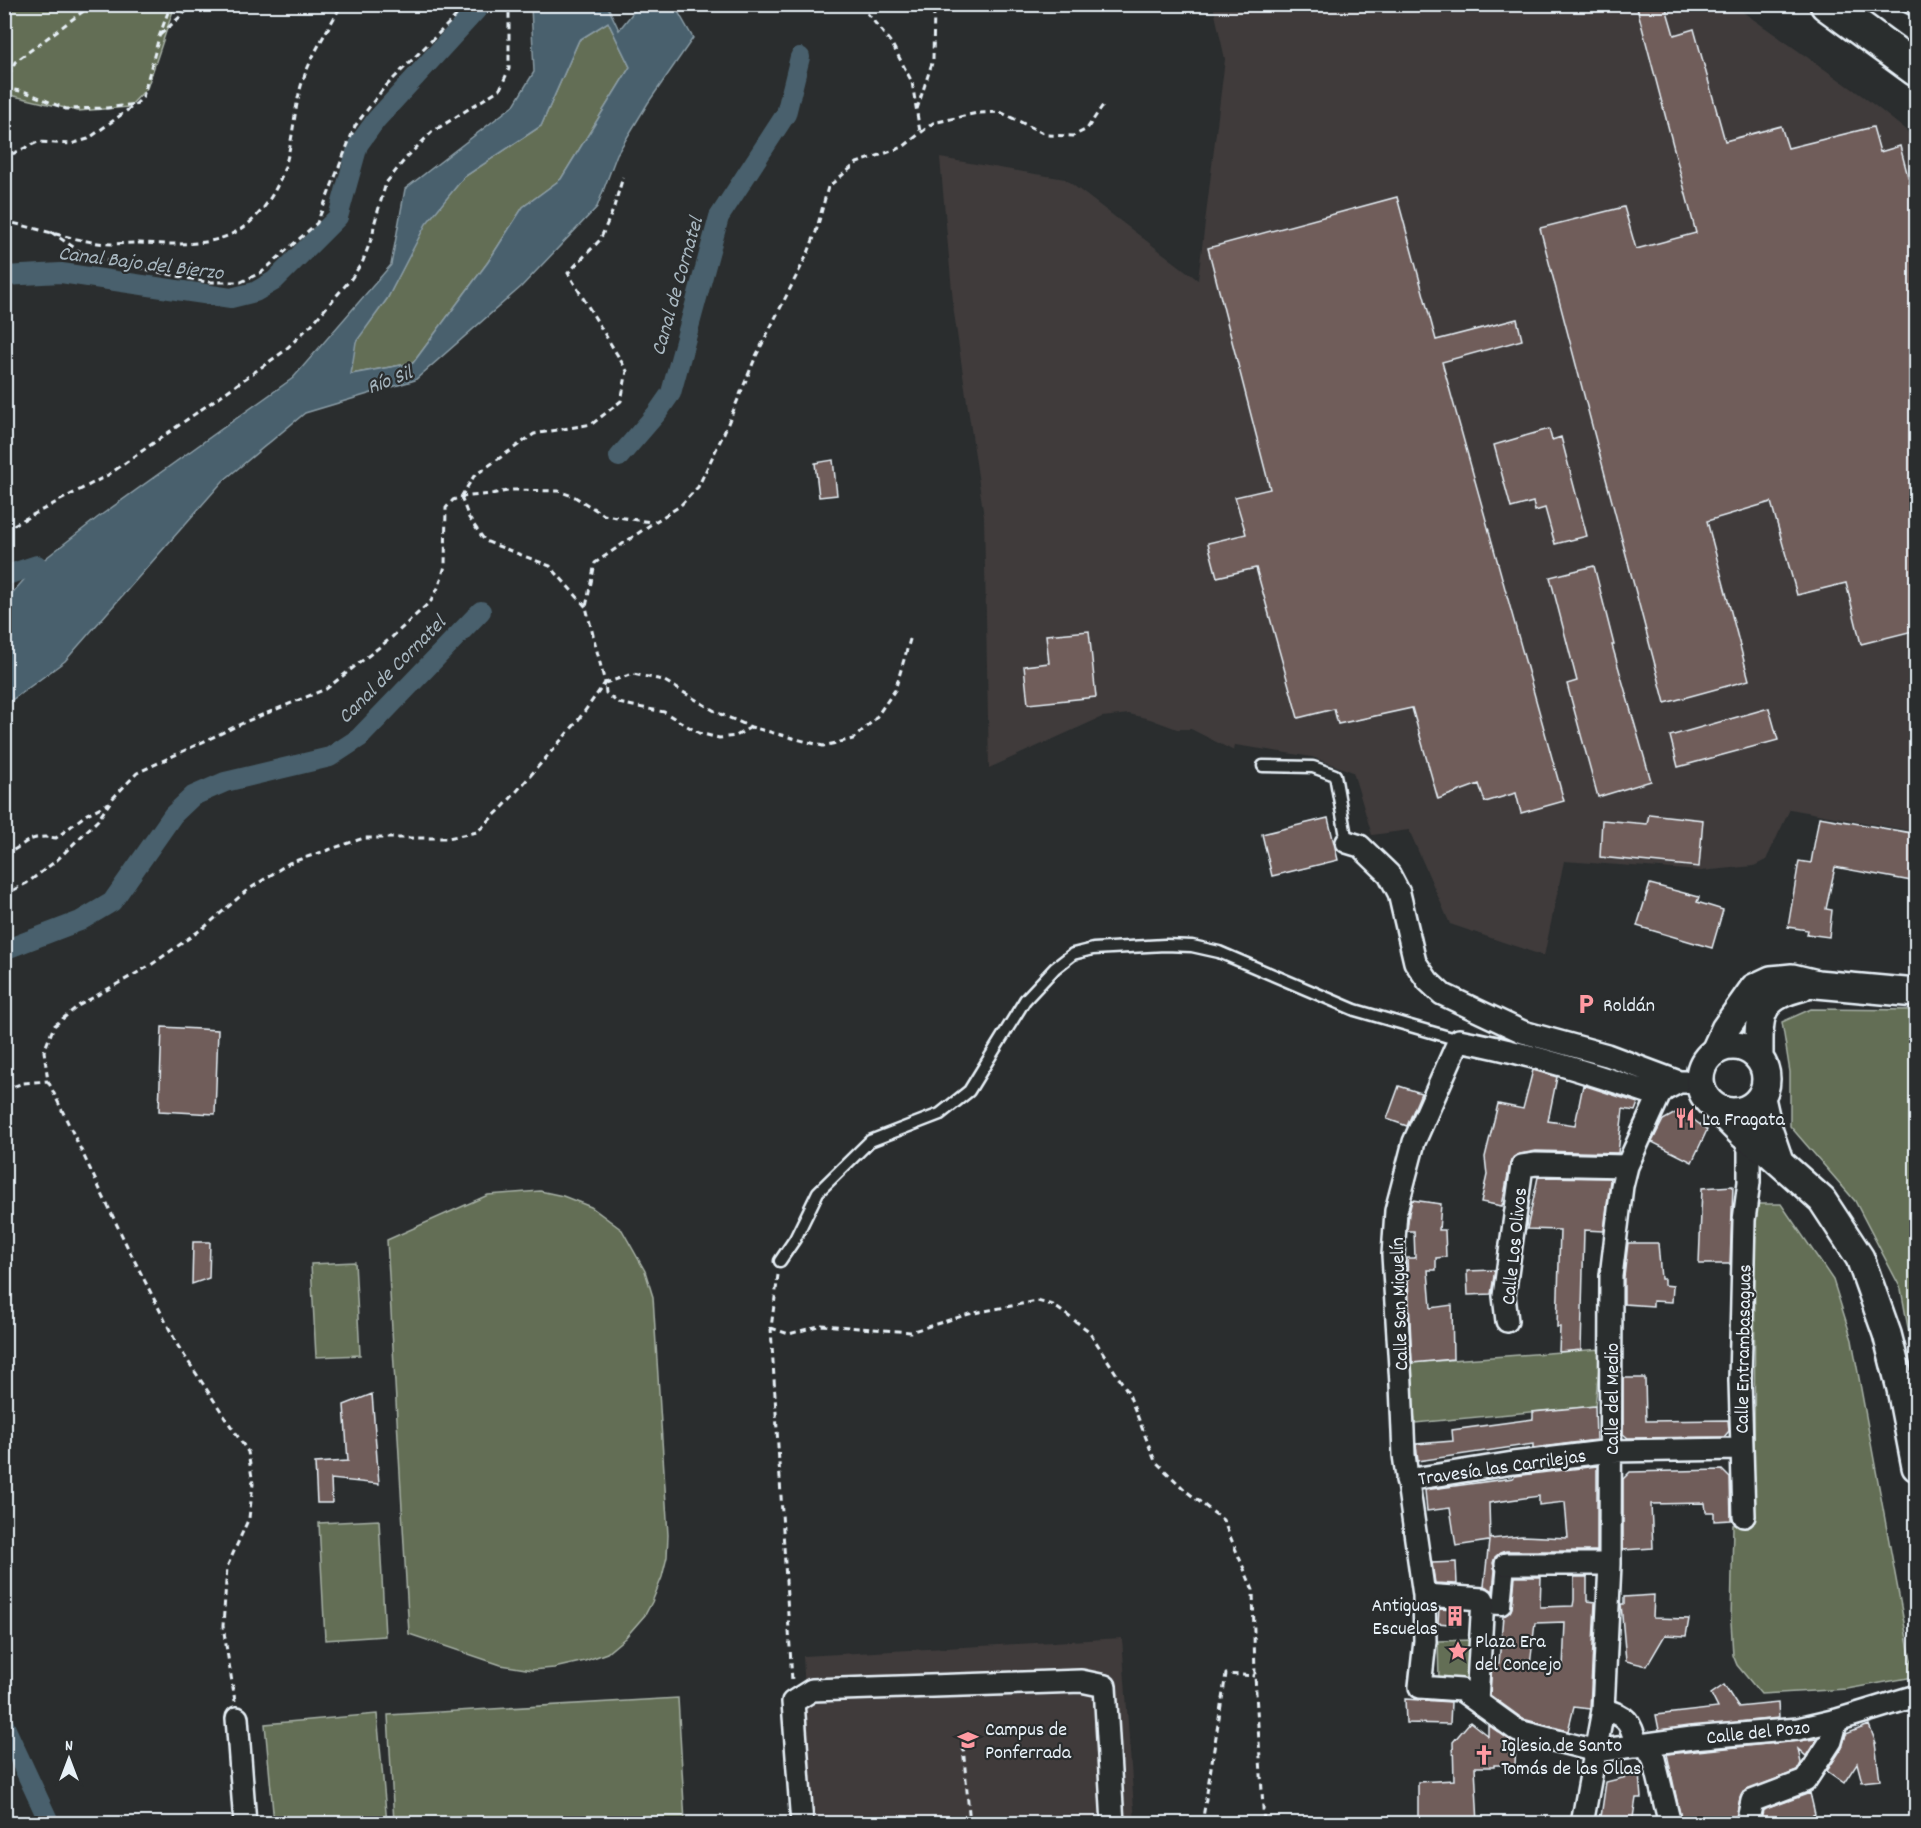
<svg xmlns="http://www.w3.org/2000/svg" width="1921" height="1828" font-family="Dekko,sans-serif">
<rect width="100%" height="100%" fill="#2a2d2e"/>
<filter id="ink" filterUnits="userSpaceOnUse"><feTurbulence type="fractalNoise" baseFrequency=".0167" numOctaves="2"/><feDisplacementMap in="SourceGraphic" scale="12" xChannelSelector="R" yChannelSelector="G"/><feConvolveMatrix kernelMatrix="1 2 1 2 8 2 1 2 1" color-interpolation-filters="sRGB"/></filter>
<g filter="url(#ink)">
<path fill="#3f3b3b" d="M1213 5H1733L1864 97 1907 131 1916 143V832L1790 809 1766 860 1754 866 1701 871 1564 861 1544 956 1450 924 1409 830 1372 835 1353 772 1312 757 1235 745 1234 751 1191 729H1177L1150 719 1129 714 1102 717 989 768 984 517 954 313 940 158 1065 179 1198 280 1225 59Z
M1122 1638 1135 1823H812L803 1656Z"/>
<path fill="#646e54" stroke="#a6b0a6" stroke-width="1.5" d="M5 4H175V5L147 88 129 107 78 111 5 94Z
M608 22 630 67 561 179 523 207 488 262 413 363 351 374 355 342 387 299 425 224 464 177 541 126 579 40Z
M1811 1009 1916 1010V1372L1901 1289 1855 1201 1790 1126V1072L1782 1022Z
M540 1191 563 1196 591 1207 622 1230 645 1271 653 1297 668 1535 667 1557 662 1577 652 1602 645 1615 625 1638 607 1653 585 1661 554 1668 532 1670 501 1665 409 1634 387 1240 488 1195Z
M1755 1204H1781L1833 1280 1852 1340 1914 1677 1847 1689 1761 1694 1737 1665 1733 1655 1731 1621 1733 1525 1754 1522Z
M355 1262 360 1355 316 1357 311 1264Z
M1601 1349 1595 1406 1415 1423 1410 1363Z
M379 1520 385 1636 325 1640 319 1523Z
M1472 1640V1679H1439L1438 1641Z
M678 1698 685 1823H394L388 1715Z
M377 1714 387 1823H274L265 1724Z"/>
<path fill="#49616d" stroke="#899ba5" stroke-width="1.5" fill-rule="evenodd" d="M538 5H607L619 30 639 5H678L676 8 693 38 648 103 617 154 597 207 521 287 415 380 305 413 223 481 65 661 5 705V601L37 565 97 518 293 378 391 265 405 189 514 105 534 72 531 6ZM608 22 630 67 561 179 523 207 488 262 413 363 351 374 356 342 387 299 426 224 464 177 541 126 579 40Z"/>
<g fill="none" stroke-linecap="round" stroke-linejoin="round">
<path stroke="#49616d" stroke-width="20" d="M4 276 61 273 231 298 255 292 274 281 338 217 358 145 376 120 482 4
M619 457 657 413 671 393 719 217 786 114 800 57
M4 576 37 565
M4 950 80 921 112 902 173 815 193 796 225 782 330 757 359 738 481 611
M4 1725 50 1824"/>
</g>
<path fill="#6f5d5a" stroke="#e8f1f8" stroke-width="1.5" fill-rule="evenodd" d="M1636 4H1665L1674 35 1694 29 1725 141 1781 126 1788 148 1873 127 1880 152 1900 146 1917 211V630L1861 644 1846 583 1797 595 1771 502 1707 521 1749 680 1665 703 1540 228 1624 207 1636 249 1696 233Z
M1397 197 1436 340 1517 319 1522 340 1442 362 1564 801 1521 813 1516 793 1485 802 1479 784 1438 799 1412 708 1338 724 1334 709 1298 718 1256 568 1217 577 1208 543 1246 534 1235 497 1270 489 1208 248Z
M1549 429 1552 440 1561 437 1587 536 1555 544 1545 508 1535 511 1533 502 1511 508 1494 445Z
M833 460 837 495 819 497 815 463Z
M1594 566 1614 645H1612L1651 781 1598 797 1567 684 1577 681 1550 577Z
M1089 631 1096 697 1028 704 1024 666 1049 663 1046 635Z
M1769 708 1778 740 1678 767 1670 736Z
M1649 814 1703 820 1699 867 1600 857 1602 820 1647 824Z
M1819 817 1917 834V882L1835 867 1826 909 1832 910 1829 937 1807 934 1808 930 1788 927 1799 861 1811 863Z
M1328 818 1338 860 1272 876 1262 834Z
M1650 884 1699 897 1697 902 1723 910 1712 948 1637 926Z
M162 1027 218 1030 215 1114 159 1111Z
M1533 1070 1557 1077 1548 1121 1575 1125 1583 1085 1638 1103 1635 1111 1623 1109 1618 1153 1536 1151 1520 1154 1514 1157 1510 1164 1502 1206 1481 1202 1487 1175 1485 1157 1498 1104 1523 1109Z
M1399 1086 1421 1093 1407 1126 1387 1119Z
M1681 1110 1707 1130 1692 1162 1652 1142 1663 1120Z
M1538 1177 1609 1178 1610 1180 1604 1231 1584 1230 1581 1350 1559 1352 1560 1327H1557L1560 1230 1527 1229Z
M1733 1186 1730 1264H1699L1702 1188Z
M1412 1200 1441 1204 1439 1230H1445L1446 1257 1436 1258V1270H1428L1431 1308 1452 1305 1453 1359 1412 1363 1407 1258H1415L1414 1231H1407L1409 1213Z
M193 1242H210L209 1278 192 1284Z
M1628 1243H1658L1661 1279H1664V1285L1673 1286 1672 1302 1653 1301V1306L1624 1304V1277Z
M1495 1270 1491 1294 1468 1295 1467 1271Z
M1623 1378H1645L1646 1421 1728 1420 1729 1431 1724 1437 1628 1438 1623 1434Z
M372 1394 379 1484 331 1479 332 1503H317L315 1463 348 1461 344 1405Z
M1595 1406 1596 1440 1533 1448V1444L1418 1461 1416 1444 1453 1441 1452 1430 1533 1419V1412Z
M1597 1466V1551H1506L1500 1553 1495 1557 1493 1563 1495 1570 1493 1591 1484 1586 1489 1541 1456 1546 1450 1508 1427 1511 1425 1490 1513 1478 1515 1476ZM1539 1496V1505L1565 1502 1568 1538 1522 1536 1490 1539 1489 1503Z
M1722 1470 1730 1478 1731 1520 1714 1521V1512H1706L1705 1503 1651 1504 1653 1548 1623 1550V1479L1630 1472Z
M1456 1562 1457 1584 1435 1583 1432 1563Z
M1515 1577H1541L1540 1607 1573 1606 1574 1600V1577H1587V1601L1595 1602 1590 1709 1574 1707 1568 1731 1523 1719 1490 1695 1492 1663H1499L1503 1616 1510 1612 1512 1608ZM1565 1622 1563 1668 1530 1665 1535 1623Z
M1654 1595 1653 1618 1689 1619 1686 1636 1665 1635 1647 1666 1626 1661 1621 1604H1624V1597Z
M1439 1609 1458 1610 1459 1625 1438 1623Z
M1724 1685 1738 1707 1778 1703 1779 1718 1659 1730 1656 1715 1718 1708 1711 1694Z
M1405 1699 1451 1702 1450 1724 1406 1723Z
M1470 1722 1488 1736V1725L1516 1744 1515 1765H1494V1767H1475L1478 1824H1418V1782L1454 1780 1453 1742Z
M1869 1725 1876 1743H1875L1880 1780 1862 1782 1857 1763 1844 1783 1827 1771 1842 1748 1846 1734Z
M1817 1739 1806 1756 1798 1749 1801 1763 1797 1771 1743 1792 1740 1798 1735 1824H1682L1667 1754Z
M1639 1774 1641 1798H1636L1632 1824H1600L1606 1782Z
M1810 1793 1815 1814 1794 1824H1760L1763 1810Z"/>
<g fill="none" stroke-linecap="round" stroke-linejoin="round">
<g stroke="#e8f1f8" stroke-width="15">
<path id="service" d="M1902 4 1916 11
M1263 766 1313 767 1335 775 1347 842
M780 1261 795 1239 818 1192 870 1141 940 1114 969 1091 1025 1000 1055 968 1073 954 1093 949 1165 945 1192 946 1219 952 1355 1010 1459 1040"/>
</g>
<g stroke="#e8f1f8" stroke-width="21">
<path id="pedestrian" d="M1483 1605 1502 1606 1506 1564"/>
</g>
<g stroke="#e8f1f8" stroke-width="26">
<path id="minor" d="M1347 842 1360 846 1389 874 1399 893 1415 962 1428 981 1442 994 1523 1032 1607 1055 1679 1082H1700
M1742 1134 1749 1149V1182L1744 1220 1740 1380 1744 1516
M1507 1321 1504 1296 1522 1166 1536 1164 1627 1166
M1407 1480 1513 1463 1611 1451 1741 1449
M1506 1564H1610
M1424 1595 1404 1455 1401 1384 1393 1255 1396 1211 1414 1142 1459 1040C1528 1053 1593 1074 1659 1096L1664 1090 1679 1082
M1477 1701 1483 1599 1424 1595 1425 1641 1420 1687 1461 1690 1518 1731 1596 1751 1692 1738 1798 1729 1837 1720 1916 1696
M1603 1710C1629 1715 1630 1723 1637 1746
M237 1718 245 1824
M1646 1745 1654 1759 1670 1824
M802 1824 793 1702 812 1690 1081 1681 1105 1686 1113 1824
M1582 1824 1603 1710 1610 1564 1611 1276 1622 1186 1627 1166 1659 1096
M1747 1824 1752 1801 1805 1781 1831 1741 1837 1720"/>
</g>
<g stroke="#e8f1f8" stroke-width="32">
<path id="tertiary" d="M1700 1079a33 33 0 1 1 66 0a33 33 0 1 1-66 0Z
M1715 1051 1725 1029 1754 988 1771 980 1792 978 1817 984 1916 993
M1759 1058C1759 1017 1756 998 1801 987
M1761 1098 1768 1129 1779 1161
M1713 1105 1742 1134 1767 1151 1822 1200 1860 1258 1887 1334 1901 1389 1916 1467"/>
</g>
<g stroke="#e8f1f8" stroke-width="38">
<path id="trunk" d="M1827 4 1916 69"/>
</g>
<path stroke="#e8f1f8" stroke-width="3" stroke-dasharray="6 4.5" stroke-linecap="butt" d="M864 4 863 8 892 44 912 82 920 132
M160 35 194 4
M4 85 15 62 93 4
M4 88 26 92 66 109 107 108 135 104
M917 109 933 60 934 8 938 4
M4 160 12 154 38 142 71 144 88 139 136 104 143 97 159 37 171 4
M4 221C35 228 67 238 98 243 111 245 125 243 139 243 173 244 211 248 241 229 260 217 274 195 282 175 293 147 293 115 301 86 310 57 327 31 342 4
M51 232 88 257 206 282H241L262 272 317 223 355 126 383 89 468 4
M461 497 474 476 534 434 592 424 621 401 627 371 568 273 600 240 613 210 623 177
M461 497 469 518 485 541 550 566 586 607
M4 530 108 475 283 352 312 324 351 279 363 261 373 234 374 225 386 183 406 158 432 132 500 89 509 69V4
M751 727 736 736 719 738 699 733 664 712 618 703 606 693 605 683 633 674 663 680 718 713 751 727 823 746 853 739 875 719 895 690 911 636
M4 855C28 844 27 834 56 838L87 814 109 803
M4 895 27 883 57 860 98 820 113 798 137 773 245 722 326 689 391 638 431 601 439 586 445 566 446 508 453 500 461 497 491 494 513 490 558 491 575 497 604 515 651 522
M4 1090 23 1083 48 1081
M778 1275 771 1328 792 1681
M771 1328 789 1334 822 1325 910 1332 969 1314 1037 1301 1053 1305 1089 1331 1128 1392 1155 1461 1186 1491 1223 1520 1253 1590 1255 1676 1264 1824
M235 1701 223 1626 227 1567 249 1518 253 1484 248 1452 178 1346 127 1246 48 1081 44 1051 54 1026 78 1006 151 965 206 926 245 892 289 863 364 838H448L477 832 504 806 576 723 605 683 586 607 595 563 653 523 680 506 698 487 724 433 756 356 808 253 816 232 828 187 857 163 903 147 933 123 977 113 1000 112 1047 135 1073 136 1087 129 1103 105
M962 1735 970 1824
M1202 1824 1226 1674 1255 1676"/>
<use href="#service" stroke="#2a2d2e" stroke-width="10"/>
<use href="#pedestrian" stroke="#2a2d2e" stroke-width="16"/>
<use href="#minor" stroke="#2a2d2e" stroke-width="21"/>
<use href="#tertiary" stroke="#2a2d2e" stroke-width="27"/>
<use href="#trunk" stroke="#2a2d2e" stroke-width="33"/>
</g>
</g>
<defs>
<g id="parking-bare" transform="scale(1.62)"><path d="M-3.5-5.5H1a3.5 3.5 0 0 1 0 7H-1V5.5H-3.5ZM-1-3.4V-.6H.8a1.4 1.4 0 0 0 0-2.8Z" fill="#ff9aa2" stroke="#2a2d2e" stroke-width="2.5" paint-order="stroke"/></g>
<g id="restaurant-bare" transform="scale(1.62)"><path d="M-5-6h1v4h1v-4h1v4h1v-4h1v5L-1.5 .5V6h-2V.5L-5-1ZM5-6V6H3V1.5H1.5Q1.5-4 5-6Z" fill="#ff9aa2" stroke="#2a2d2e" stroke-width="2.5" paint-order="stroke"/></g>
<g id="building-bare" transform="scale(1.62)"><path d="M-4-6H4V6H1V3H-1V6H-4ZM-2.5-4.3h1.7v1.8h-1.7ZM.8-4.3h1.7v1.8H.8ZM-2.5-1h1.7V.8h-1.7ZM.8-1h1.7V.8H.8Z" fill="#ff9aa2" stroke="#2a2d2e" stroke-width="2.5" paint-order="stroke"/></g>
<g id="sight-bare" transform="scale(1.62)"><path d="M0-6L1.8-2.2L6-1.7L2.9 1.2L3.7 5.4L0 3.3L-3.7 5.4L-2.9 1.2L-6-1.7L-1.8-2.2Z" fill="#ff9aa2" stroke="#2a2d2e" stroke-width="2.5" paint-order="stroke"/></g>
<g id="university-bare" transform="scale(1.62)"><path d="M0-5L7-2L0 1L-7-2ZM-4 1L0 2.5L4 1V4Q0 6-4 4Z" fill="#ff9aa2" stroke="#2a2d2e" stroke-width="2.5" paint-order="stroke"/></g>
<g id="church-bare" transform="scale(1.62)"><path d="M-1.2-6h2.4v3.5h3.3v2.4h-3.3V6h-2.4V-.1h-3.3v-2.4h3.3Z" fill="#ff9aa2" stroke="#2a2d2e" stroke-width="2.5" paint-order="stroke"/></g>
</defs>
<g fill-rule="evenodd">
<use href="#parking-bare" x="1586" y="1004"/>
<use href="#restaurant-bare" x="1685" y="1118"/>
<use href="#building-bare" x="1455" y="1616"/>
<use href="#sight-bare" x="1458" y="1651"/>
<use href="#university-bare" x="968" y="1740"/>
<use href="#church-bare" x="1484" y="1755"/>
</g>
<g text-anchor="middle" stroke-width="4.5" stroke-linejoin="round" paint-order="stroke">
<g font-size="20" fill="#e8f1f8" stroke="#2a2d2e" text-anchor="start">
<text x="1603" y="1011">Roldán</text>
<text x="1702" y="1125">La Fragata</text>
<text x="1438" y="1611" text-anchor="end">Antiguas<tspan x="1438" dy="23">Escuelas</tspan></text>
<text x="1475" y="1647">Plaza Era<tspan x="1475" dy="23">del Concejo</tspan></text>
<text x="985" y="1735">Campus de<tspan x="985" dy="23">Ponferrada</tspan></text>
<text x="1501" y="1751">Iglesia de Santo<tspan x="1501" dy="23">Tomás de las Ollas</tspan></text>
</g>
<g font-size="20" fill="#e8f1f8" stroke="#2a2d2e">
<text transform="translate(1513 1246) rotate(-84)" y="7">Calle Los Olivos</text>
<text transform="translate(1398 1304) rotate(-92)" y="7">Calle San Miguelín</text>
<text transform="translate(1742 1349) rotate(-89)" y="7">Calle Entrambasaguas</text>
<text transform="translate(1611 1399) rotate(-90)" y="7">Calle del Medio</text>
<text transform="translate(1502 1466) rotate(-8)" y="7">Travesía las Carrilejas</text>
<text transform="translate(1758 1731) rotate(-6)" y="7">Calle del Pozo</text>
</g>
<g font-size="21" font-style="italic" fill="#a8b7c0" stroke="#2a2d2e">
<text transform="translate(141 262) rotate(7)" y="7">Canal Bajo del Bierzo</text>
<text transform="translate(676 286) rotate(-74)" y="7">Canal de Cornatel</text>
<text transform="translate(389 379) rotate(-21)" y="7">Río Sil</text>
<text transform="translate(391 669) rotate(-45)" y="7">Canal de Cornatel</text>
</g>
</g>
<rect width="1921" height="1828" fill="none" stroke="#2a2d2e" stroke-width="24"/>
<rect x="12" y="12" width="1897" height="1804" fill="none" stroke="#e8f1f8" stroke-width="2" filter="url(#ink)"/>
<g transform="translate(69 1759)" stroke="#2a2d2e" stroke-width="4.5" paint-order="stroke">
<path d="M0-4.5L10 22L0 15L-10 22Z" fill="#e8f1f8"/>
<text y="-9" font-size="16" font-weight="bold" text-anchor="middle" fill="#e8f1f8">N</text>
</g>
</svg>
